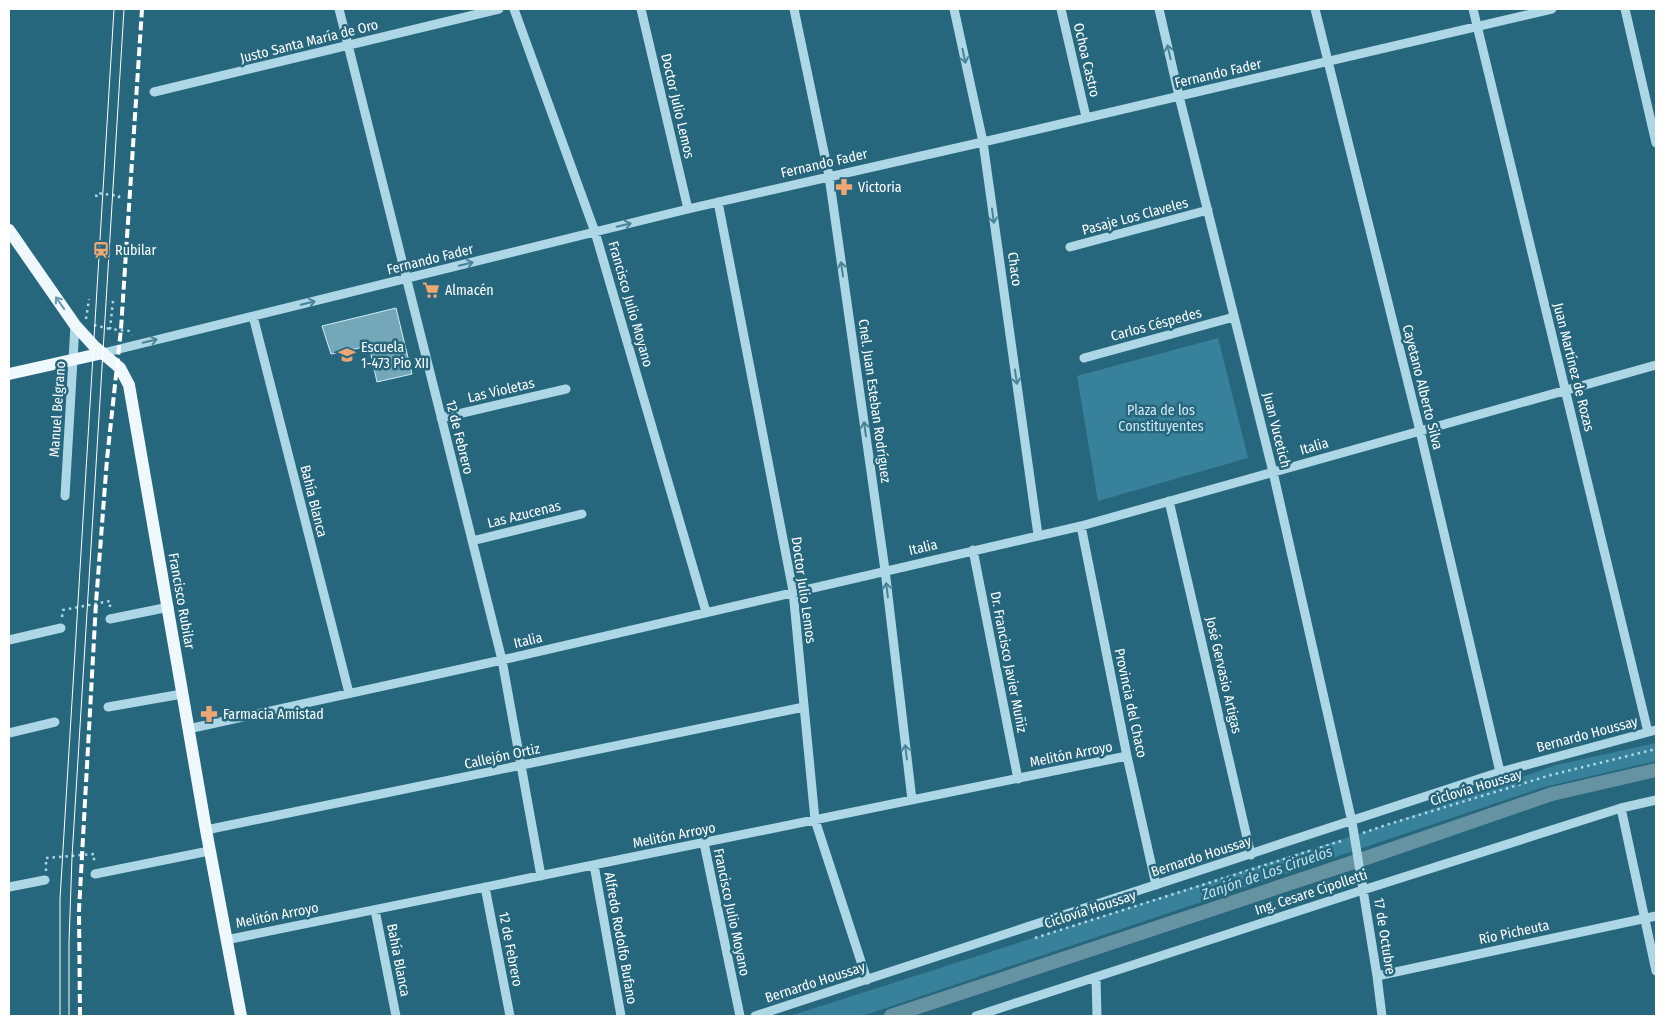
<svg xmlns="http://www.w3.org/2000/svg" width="1665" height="1025" font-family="'Fira Sans Condensed',sans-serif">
<rect width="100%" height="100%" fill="#27677e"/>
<path fill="#38819a" d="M1218 338 1248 458 1098 501 1077 376Z
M1656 743V761L1544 787 862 1016H790L1386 825 1556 765Z"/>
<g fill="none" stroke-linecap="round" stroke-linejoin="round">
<path stroke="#6693a2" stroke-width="14" d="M891 1016 1372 856 1552 794 1656 770"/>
</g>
<path fill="#74a8b9" stroke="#d1ebf4" d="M396 308 412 374 377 382 369 346 331 354 322 326Z"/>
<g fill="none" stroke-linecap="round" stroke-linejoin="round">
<path stroke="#aed7e5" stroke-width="2.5" stroke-dasharray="2.5 4" stroke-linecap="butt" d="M96 197 97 193 119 196V199
M113 301 110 329 129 331 132 335
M86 319 89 299
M94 325 110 329
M62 617 63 610 110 601V608
M1363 833 1386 825 1551 775 1656 749
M46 871V858L94 854V864
M1035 938 1344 840"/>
<path stroke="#aed7e5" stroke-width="9" d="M339 9 502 660 541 876
M514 9 595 232 706 612
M641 9 688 209
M794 9 829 176 885 570 912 800
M954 9 983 142 1038 535
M1061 9 1086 117
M1159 9 1179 96 1273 472 1352 822 1377 976 1382 1016
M1315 9 1420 431 1500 772
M1473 9 1648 732
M1625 9 1656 143
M154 92 499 9
M718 202 793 591 815 820 867 980
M1070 247 1208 210
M253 316 349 693
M103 353 688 209 983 142 1552 9
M1084 358 1234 317
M441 418 566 389
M65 496 75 325
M1169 501 1251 855
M1081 526 1127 756 1156 885
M472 541 582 514
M973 550 1018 779
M110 619 169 607
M9 640 61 628
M108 707 182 694
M188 729 502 660 1081 526 1656 365
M9 733 55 722
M1621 808 1656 971
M206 830 804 707
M704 843 740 1016
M594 865 621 1016
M95 874 209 851
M9 887 45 880
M485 887 510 1016
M375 910 396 1016
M226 940 1127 756
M1377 976 1656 916
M1096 977 1097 1016
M755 1016 1500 772 1656 730
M976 1016 1363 890 1621 808 1656 800"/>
<path stroke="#eef8fd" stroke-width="12" d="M9 230 75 325 94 346 120 368 129 385 206 830 241 1016
M9 374 103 353"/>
<path stroke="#fff" stroke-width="1" d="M60 1016V899L114 9
M69 1016V942L72 857 124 9"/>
<path stroke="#fff" stroke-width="4" stroke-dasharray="9 4" stroke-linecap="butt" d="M80 1016 79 910 96 603 107 459 121 329 142 9"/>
</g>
<defs><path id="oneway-shaft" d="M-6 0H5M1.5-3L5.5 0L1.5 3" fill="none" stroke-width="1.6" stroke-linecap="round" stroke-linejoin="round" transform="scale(1.25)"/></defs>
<g stroke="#498398">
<use href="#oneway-shaft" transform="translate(1169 52) rotate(-103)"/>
<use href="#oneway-shaft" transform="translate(964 56) rotate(78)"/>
<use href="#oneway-shaft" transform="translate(993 216) rotate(82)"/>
<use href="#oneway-shaft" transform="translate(624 225) rotate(-14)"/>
<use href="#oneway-shaft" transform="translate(466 264) rotate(-14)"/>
<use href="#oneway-shaft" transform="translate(842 269) rotate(-98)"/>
<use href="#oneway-shaft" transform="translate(308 303) rotate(-14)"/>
<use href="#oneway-shaft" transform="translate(150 341) rotate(-14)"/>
<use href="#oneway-shaft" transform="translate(1016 377) rotate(82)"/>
<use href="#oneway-shaft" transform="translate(865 429) rotate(-98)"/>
<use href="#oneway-shaft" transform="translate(887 590) rotate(-97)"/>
<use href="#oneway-shaft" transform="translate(906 752) rotate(-97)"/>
</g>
<use stroke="#6d9aaa" href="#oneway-shaft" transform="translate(60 303) rotate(-125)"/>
<defs>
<g id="pharmacy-bare" transform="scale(1.35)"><path d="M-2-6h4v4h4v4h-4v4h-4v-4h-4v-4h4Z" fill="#eda674" stroke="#27677e" stroke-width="2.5" paint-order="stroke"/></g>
<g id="station-bare" transform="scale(1.35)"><path d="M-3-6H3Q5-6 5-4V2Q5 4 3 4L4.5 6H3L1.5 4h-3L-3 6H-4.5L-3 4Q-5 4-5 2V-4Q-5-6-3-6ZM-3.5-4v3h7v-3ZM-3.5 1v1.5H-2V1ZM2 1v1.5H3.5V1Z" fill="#eda674" stroke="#27677e" stroke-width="2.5" paint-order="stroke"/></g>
<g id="supermarket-bare" transform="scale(1.35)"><path d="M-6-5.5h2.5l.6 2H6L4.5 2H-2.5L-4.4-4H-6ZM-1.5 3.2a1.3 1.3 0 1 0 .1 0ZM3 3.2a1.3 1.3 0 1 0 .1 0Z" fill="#eda674" stroke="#27677e" stroke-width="2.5" paint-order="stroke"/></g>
<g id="school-bare" transform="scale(1.35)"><path d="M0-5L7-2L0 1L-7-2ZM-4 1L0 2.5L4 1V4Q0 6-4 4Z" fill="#eda674" stroke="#27677e" stroke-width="2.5" paint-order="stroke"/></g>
</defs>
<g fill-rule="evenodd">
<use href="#pharmacy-bare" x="844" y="187"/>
<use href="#station-bare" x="101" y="250"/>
<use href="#supermarket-bare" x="431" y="290"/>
<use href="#school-bare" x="347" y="355"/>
<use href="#pharmacy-bare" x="209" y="714"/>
</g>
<g text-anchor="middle" stroke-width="5" stroke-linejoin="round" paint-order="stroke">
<g font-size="14" fill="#fff" stroke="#27677e">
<text transform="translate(309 41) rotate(-14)" y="5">Justo Santa María de Oro</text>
<text transform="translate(1087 60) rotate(77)" y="5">Ochoa Castro</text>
<text transform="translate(1218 73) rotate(-13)" y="5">Fernando Fader</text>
<text transform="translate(678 106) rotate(77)" y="5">Doctor Julio Lemos</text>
<text transform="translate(824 163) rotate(-13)" y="5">Fernando Fader</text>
<text transform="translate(1135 216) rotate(-15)" y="5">Pasaje Los Claveles</text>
<text transform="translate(430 259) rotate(-14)" y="5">Fernando Fader</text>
<text transform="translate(1015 269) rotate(82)" y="5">Chaco</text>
<text transform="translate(631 304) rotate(74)" y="5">Francisco Julio Moyano</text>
<text transform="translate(1156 324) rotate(-15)" y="5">Carlos Céspedes</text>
<text transform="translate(1574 367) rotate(76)" y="5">Juan Martínez de Rozas</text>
<text transform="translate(1423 387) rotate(76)" y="5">Cayetano Alberto Silva</text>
<text transform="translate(501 390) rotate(-13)" y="5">Las Violetas</text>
<text transform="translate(875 401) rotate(82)" y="5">Cnel. Juan Esteban Rodríguez</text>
<text transform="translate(57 409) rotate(-86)" y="5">Manuel Belgrano</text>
<text transform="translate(1277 430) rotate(76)" y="5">Juan Vucetich</text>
<text transform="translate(460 437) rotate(76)" y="5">12 de Febrero</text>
<text transform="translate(1314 446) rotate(-16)" y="5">Italia</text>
<text transform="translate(314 501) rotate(76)" y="5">Bahía Blanca</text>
<text transform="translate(524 514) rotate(-14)" y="5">Las Azucenas</text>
<text transform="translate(923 547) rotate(-13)" y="5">Italia</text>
<text transform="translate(804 590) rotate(82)" y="5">Doctor Julio Lemos</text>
<text transform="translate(182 601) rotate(80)" y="5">Francisco Rubilar</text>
<text transform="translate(528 640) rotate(-13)" y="5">Italia</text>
<text transform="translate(1009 662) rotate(79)" y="5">Dr. Francisco Javier Muñiz</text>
<text transform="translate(1224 675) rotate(77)" y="5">José Gervasio Artigas</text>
<text transform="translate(1131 703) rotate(78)" y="5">Provincia del Chaco</text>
<text transform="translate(1587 734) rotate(-15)" y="5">Bernardo Houssay</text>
<text transform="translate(1071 754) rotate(-11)" y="5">Melitón Arroyo</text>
<text transform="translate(502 756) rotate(-12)" y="5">Callejón Ortiz</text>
<text transform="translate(1476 787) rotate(-17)" y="5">Ciclovía Houssay</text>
<text transform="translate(674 835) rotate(-11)" y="5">Melitón Arroyo</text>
<text transform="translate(1201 856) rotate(-18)" y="5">Bernardo Houssay</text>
<text transform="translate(1311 892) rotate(-18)" y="5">Ing. Cesare Cipolletti</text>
<text transform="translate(1090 909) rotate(-18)" y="5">Ciclovía Houssay</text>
<text transform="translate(732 912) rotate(78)" y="5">Francisco Julio Moyano</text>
<text transform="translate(277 915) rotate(-11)" y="5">Melitón Arroyo</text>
<text transform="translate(1514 932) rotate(-12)" y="5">Río Picheuta</text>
<text transform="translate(1385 936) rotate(81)" y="5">17 de Octubre</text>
<text transform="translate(621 938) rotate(80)" y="5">Alfredo Rodolfo Bufano</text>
<text transform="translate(511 949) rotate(79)" y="5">12 de Febrero</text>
<text transform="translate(399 960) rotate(79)" y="5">Bahía Blanca</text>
<text transform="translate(815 982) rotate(-18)" y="5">Bernardo Houssay</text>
</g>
<g font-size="14" fill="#fff" stroke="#27677e" text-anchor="start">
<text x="858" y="192">Victoria</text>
<text x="115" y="255">Rubilar</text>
<text x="445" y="295">Almacén</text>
<text x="361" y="352">Escuela<tspan x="361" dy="16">1-473 Pio XII</tspan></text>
<text x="223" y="719">Farmacia Amistad</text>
</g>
<g font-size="14" fill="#d1ebf4" stroke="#27677e">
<text x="1161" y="415">Plaza de los<tspan x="1161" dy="16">Constituyentes</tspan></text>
</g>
<g font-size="15" font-style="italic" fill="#bce2ee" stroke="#27677e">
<text transform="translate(1267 873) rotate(-19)" y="5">Zanjón de Los Ciruelos</text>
</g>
</g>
<rect width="1665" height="1025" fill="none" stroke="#ffffff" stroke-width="20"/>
</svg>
